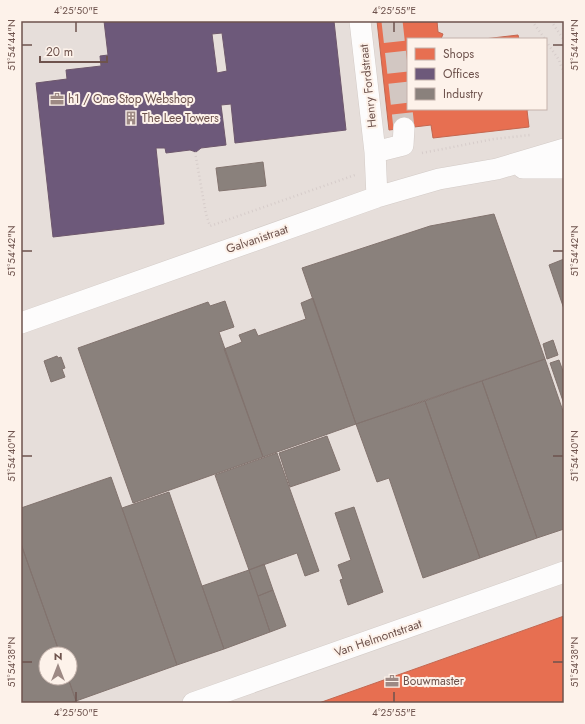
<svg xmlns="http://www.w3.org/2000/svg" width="585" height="724" font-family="Jost,sans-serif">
<rect width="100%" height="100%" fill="#f4eee9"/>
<path fill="#e6deda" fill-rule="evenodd" d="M21 21H564V703H21ZM408 39H546V109H408ZM46 654H70V678H46Z"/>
<path fill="#e76f51" stroke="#c36750" d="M377 21H437L438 32 443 34 441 39H408V109H532L527 110 529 127 433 138 431 125 389 130Z
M518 35 519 39H484Z
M564 616V703H319Z"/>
<path fill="#6d597a" stroke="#6d576c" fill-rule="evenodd" d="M104 21H334L346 130 235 143 231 104 221 105 226 145 201 148 196 152 190 150 166 153 165 148H156L164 224 53 237 36 83 67 79 66 70 101 66 100 56 108 55ZM222 33 227 71 217 73 212 34Z"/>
<path fill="#8a817c" stroke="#82736e" d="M263 162 266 186 219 191 216 168Z
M494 214 545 359 356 424 302 268 430 226Z
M564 259V309L549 265Z
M313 298 356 424 263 457 224 349 242 342 239 335 255 329 258 336 306 319 301 303Z
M225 301 234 327 219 332 263 457 133 503 78 348 208 302 210 306Z
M553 340 558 355 547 359 543 344Z
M57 356 58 358 61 357 65 368 62 369 65 377 51 382 44 361Z
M545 359 564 414V529L537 538 482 381Z
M559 360 564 374V404L550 363Z
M482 381 537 538 480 558 425 401Z
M425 401 480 558 423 578 389 478 377 482 356 424Z
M327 436 340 470 290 487 279 453Z
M277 453 319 571 305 576 297 553 249 570 215 475Z
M111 477 177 665 76 701 68 678H70V654H60L21 544V508Z
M169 492 224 649 177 665 122 508Z
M354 507 383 592 348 605 340 580 343 579 338 565 351 560 335 513Z
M21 544 60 654H46V678H68L76 701 70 703H21Z
M264 564 273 590 258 596 249 570Z
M249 570 270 632 224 649 202 586Z
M273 590 286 626 270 632 258 596Z"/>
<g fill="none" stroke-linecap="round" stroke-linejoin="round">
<path stroke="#d2c7c2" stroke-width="21" stroke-dasharray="21 10" stroke-linecap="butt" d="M392 21 404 128"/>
<g stroke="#d3cbc7" stroke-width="22">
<path id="minor" d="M360 21 375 152 377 197
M375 152 403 145 404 128
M523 168H564
M21 323 377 197 439 179 497 169 564 149
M193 703 564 572"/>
</g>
<path stroke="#d6ccca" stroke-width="2.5" stroke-dasharray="1 3" stroke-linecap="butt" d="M532 21 545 39
M551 21 564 40
M546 41 559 60 564 74
M195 152 206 214 210 226 355 175
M422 153 494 139 530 135"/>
<use href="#minor" stroke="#fdfcfc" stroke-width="21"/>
</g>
<path fill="none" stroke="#6e534d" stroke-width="1.5" d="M76 22V32M394 22V32M22 45H32M553 45H563M22 251H32M553 251H563M22 456H32M553 456H563M22 662H32M553 662H563M76 692V702M394 692V702"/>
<defs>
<g id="office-bare" transform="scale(1.08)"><path d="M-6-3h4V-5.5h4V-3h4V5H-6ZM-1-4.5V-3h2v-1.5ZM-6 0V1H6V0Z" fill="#9d8984" stroke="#fdf2ea" stroke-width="2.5" paint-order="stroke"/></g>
<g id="building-bare" transform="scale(1.08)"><path d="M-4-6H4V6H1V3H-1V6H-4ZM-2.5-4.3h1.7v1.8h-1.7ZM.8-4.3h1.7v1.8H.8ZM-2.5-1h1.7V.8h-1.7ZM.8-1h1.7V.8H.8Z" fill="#9d8984" stroke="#fdf2ea" stroke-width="2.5" paint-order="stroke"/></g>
</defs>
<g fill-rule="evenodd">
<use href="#office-bare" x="57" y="99"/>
<use href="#building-bare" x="131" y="118"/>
<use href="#office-bare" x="392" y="681"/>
</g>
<g text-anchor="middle" stroke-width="4" stroke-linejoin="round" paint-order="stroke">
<g font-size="12" fill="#6e534d" stroke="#fdf2ea">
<text transform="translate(368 86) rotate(-96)" y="4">Henry Fordstraat</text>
<text transform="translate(257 239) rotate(-19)" y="4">Galvanistraat</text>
<text transform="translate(378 638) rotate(-19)" y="4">Van Helmontstraat</text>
</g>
<g font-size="12" fill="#6e534d" stroke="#fdf2ea" text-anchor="start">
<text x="68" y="103">h1 / One Stop Webshop</text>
<text x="142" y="122">The Lee Towers</text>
<text x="403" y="685">Bouwmaster</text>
</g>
</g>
<rect width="585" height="724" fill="none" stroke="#fdf2ea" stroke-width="44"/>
<rect x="407" y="38" width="140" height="72" fill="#fdf2ea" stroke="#c4b2ab"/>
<rect x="415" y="48" width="20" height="12" fill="#e76f51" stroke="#c4b2ab"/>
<text x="443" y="58" font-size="12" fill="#6e534d">Shops</text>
<rect x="415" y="68" width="20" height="12" fill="#6d597a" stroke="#c4b2ab"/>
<text x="443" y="78" font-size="12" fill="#6e534d">Offices</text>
<rect x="415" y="88" width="20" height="12" fill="#8a817c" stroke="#c4b2ab"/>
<text x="443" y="98" font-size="12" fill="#6e534d">Industry</text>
<g transform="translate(58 666)"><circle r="19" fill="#fdf2ea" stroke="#c4b2ab"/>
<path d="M0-3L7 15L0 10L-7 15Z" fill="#9d8984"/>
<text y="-6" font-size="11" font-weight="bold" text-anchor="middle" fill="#6e534d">N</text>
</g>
<path d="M40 56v6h67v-6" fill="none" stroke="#6e534d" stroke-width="2"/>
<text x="46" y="56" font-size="12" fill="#6e534d" stroke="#fdf2ea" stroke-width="3" paint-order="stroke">20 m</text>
<rect x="22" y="22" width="541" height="680" fill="none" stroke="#6e534d" stroke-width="1.5"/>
<g font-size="10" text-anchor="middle" fill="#6e534d">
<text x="76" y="14">4°25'50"E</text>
<text x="394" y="14">4°25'55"E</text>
<text transform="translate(11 45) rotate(-90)" y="4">51°54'44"N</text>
<text transform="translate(574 45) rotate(-90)" y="4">51°54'44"N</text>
<text transform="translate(11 251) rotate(-90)" y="4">51°54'42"N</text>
<text transform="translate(574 251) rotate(-90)" y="4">51°54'42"N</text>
<text transform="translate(11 456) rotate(-90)" y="4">51°54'40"N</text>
<text transform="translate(574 456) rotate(-90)" y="4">51°54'40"N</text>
<text transform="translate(11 662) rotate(-90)" y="4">51°54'38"N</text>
<text transform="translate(574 662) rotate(-90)" y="4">51°54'38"N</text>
<text x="76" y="716">4°25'50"E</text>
<text x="394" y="716">4°25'55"E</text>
</g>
</svg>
